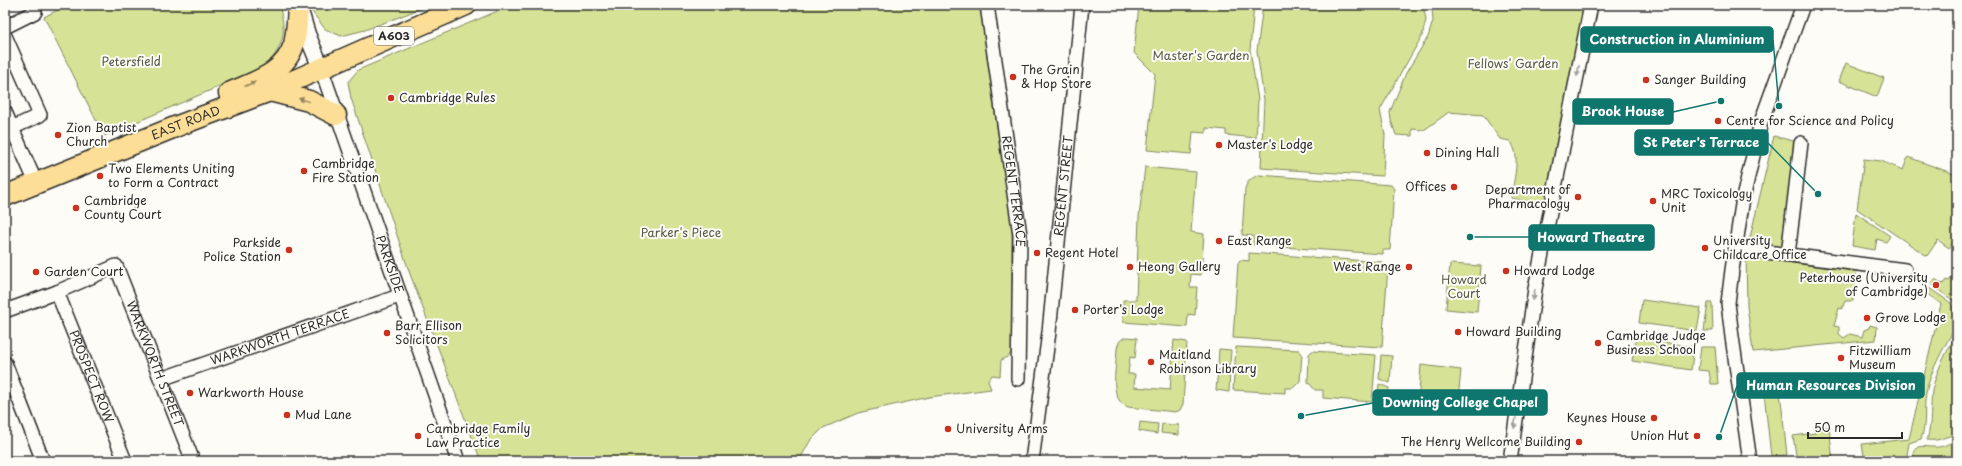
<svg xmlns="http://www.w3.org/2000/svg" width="1962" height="466" font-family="'Playpen Sans',sans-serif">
<rect width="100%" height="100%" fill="#fdfcf7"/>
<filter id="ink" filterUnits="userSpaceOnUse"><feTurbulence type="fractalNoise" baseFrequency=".025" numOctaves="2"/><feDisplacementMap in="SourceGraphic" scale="8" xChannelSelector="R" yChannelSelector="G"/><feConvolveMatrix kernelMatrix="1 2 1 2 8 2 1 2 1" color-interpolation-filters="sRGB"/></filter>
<g filter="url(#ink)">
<path fill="#d6e396" stroke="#808760" d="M67 5H279C287 33 284 43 267 66L104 136 44 17Z
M309 5H430L365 30 341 36 325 29 313 13Z
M512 5H980L1000 147 1012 212V351L1009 356 1001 360 1000 376 992 375 988 381 991 389 929 397 858 413 823 428 810 441 799 461H481L410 274 351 98 348 82 358 70Z
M1139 5H1254L1250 50 1258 100 1256 138 1226 135V130L1206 128V133L1193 132 1191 154 1147 150 1155 74 1134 53Z
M1263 5H1423L1426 20 1422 36 1380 110 1385 135 1383 176 1261 168 1264 100 1257 51Z
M1429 5H1584L1545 205 1511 198C1513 182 1522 155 1510 141L1500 139 1483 115 1449 112 1424 130 1412 129V136L1396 135 1391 120 1390 112 1406 73 1428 37 1433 21 1432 9Z
M1846 63 1884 78 1877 97 1839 81Z
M1774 136 1797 142 1783 251 1748 246Z
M1908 157 1957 175V245L1953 242 1949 248 1938 240 1927 256 1857 209 1864 159 1881 161 1903 170Z
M1145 167 1196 172 1191 232 1204 234 1201 275 1191 274 1190 287H1197L1195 315 1188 314 1187 327 1123 322V300H1136L1139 217Z
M1259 175 1391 185 1394 189 1390 250H1383V254L1253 245V236L1242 235 1245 189C1247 181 1251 178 1259 175Z
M1856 213 1890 236 1886 242 1877 239 1875 250 1852 246Z
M1249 253 1382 262V266L1388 267 1382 347 1233 338 1238 263 1240 260 1249 261Z
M1746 253 1857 270 1853 301H1845L1842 309 1839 308 1834 326 1839 327V334L1844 338 1850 334 1862 337 1864 330 1869 328 1870 325 1877 327 1876 340 1753 352 1747 306Z
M1450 264 1481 266 1477 312 1446 309Z
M1957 270V296L1955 302 1931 284 1935 279 1943 284 1946 280 1949 281Z
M1929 288 1951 303 1957 324C1945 346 1931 368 1926 393 1923 409 1927 423 1921 439L1909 443 1906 461H1865L1862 444 1909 439 1941 304 1926 293Z
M1642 300 1701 308 1697 331 1639 323Z
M1708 303H1712L1713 331H1704Z
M1957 333V435C1945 435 1941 442 1927 440 1932 423 1930 408 1932 391 1936 371 1947 351 1957 333Z
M1127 337 1137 338 1135 358 1130 357 1128 374H1135L1134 387 1170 390 1174 340 1187 342 1183 404 1180 410 1176 412 1128 407C1110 400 1115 375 1116 361 1117 356 1116 349 1118 345 1119 340 1123 338 1127 337Z
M1636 338 1694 347 1691 370 1632 361Z
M1236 347 1299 350 1302 354 1300 381 1293 388H1285V393L1233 390Z
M1701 347H1715L1718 384H1711L1709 371 1698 370Z
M1219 349 1231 350 1230 364 1218 365Z
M1312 351 1376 355 1372 402 1323 398V390H1315L1308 382 1309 354Z
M1381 355 1392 356 1390 383 1379 379Z
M1421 365 1461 370 1457 409 1418 406Z
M1230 369 1229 392 1216 390 1218 370Z
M1778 373 1787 455 1771 456 1762 375Z
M1379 384 1389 388 1388 406 1377 405Z
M1140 422 1158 424 1157 434 1139 431Z
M1162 424 1179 425V435L1161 433Z
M1829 427 1833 461H1797L1793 436 1815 433V428Z
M1955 441H1957V461H1912L1915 448C1922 445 1926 447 1933 447 1941 448 1948 444 1955 441Z"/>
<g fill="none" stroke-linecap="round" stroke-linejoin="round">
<g stroke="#2b2b2b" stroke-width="16">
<g id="minor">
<path id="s1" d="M987 5 1020 235 1018 379"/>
<path d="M5 27 35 12"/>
<path d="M5 36 40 115 12 128"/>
<path id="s2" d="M321 68 458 461"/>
<path d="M5 112 36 183"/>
<path d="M1736 248 1905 270"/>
<path d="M1788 255 1801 143"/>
<path id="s3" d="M57 292 125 461"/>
<path id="s4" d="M5 311 57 292 116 266 193 461"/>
<path d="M5 363 43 461"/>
<path id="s5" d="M161 379 399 296"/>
<path id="s6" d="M1032 461 1049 332 1082 5"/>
<path d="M1510 461 1535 289 1591 5"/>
<path d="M1750 461 1732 337 1728 303 1732 270 1743 198 1761 122 1803 5"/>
</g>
</g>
<g stroke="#2b2b2b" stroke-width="19">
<path id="tertiary" d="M300 11 307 34 321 68"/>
</g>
<g stroke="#2b2b2b" stroke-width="23">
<g id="primary">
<path d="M270 91 309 101 336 115"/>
<path d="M229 93C254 82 285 74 294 44 297 32 297 19 298 7"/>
<path id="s7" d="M5 196 180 125 270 91 466 5"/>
</g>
</g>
<use href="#minor" stroke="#fdfcf7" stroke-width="13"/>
<use href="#tertiary" stroke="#fdfcf7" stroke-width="16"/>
<use href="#primary" stroke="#fdde96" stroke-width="20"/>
</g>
<defs><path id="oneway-solid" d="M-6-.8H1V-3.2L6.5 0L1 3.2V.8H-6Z"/></defs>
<g fill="#9e9e9b">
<use href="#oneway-solid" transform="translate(1578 71) rotate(101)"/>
<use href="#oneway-solid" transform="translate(1534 295) rotate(99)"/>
<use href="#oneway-solid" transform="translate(1515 423) rotate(99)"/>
</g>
<g fill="#948460">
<use href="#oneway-solid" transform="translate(250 84) rotate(-24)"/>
<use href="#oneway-solid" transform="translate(304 100) rotate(-164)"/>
</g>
</g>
<g fill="#c8321e" stroke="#fdfcf7" stroke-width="1.5">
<circle cx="1013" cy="77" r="4"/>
<circle cx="1646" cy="80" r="4"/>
<circle cx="391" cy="98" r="4"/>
<circle cx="1718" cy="121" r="4"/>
<circle cx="58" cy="135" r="4"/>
<circle cx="1219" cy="145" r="4"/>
<circle cx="1427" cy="153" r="4"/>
<circle cx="304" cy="171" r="4"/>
<circle cx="100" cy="176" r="4"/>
<circle cx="1454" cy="187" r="4"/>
<circle cx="1578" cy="197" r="4"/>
<circle cx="1653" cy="201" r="4"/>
<circle cx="76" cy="208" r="4"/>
<circle cx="1219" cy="241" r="4"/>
<circle cx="1705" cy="248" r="4"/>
<circle cx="289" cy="250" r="4"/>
<circle cx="1037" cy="253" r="4"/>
<circle cx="1130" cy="267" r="4"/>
<circle cx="1409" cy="267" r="4"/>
<circle cx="1506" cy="271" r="4"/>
<circle cx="36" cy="272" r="4"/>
<circle cx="1936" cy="285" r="4"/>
<circle cx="1075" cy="310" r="4"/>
<circle cx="1867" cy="318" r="4"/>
<circle cx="1458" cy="332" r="4"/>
<circle cx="387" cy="333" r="4"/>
<circle cx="1598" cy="343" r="4"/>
<circle cx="1841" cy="358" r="4"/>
<circle cx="1151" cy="362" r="4"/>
<circle cx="190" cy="393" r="4"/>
<circle cx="287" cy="415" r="4"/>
<circle cx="1654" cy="418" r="4"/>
<circle cx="948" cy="429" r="4"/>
<circle cx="418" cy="436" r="4"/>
<circle cx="1697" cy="436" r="4"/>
<circle cx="1579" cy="442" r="4"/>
</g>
<g text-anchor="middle" stroke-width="4" stroke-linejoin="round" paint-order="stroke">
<rect fill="#fdfcf7" stroke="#6a6a68" stroke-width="1" x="374" y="27" width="40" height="18" rx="3"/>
<g font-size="11" font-weight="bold" fill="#2b2b2b">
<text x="394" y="40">A603</text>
</g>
<g font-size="12" fill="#565946" stroke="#fdfcf7">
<text x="1201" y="60">Master's Garden</text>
<text x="131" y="66">Petersfield</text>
<text x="1513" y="68">Fellows' Garden</text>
<text x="681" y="237">Parker's Piece</text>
<text x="1464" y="284">Howard<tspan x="1464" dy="14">Court</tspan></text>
</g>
<g font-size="12" fill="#2b2b2b" stroke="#fdfcf7" text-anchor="start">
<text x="1021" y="74">The Grain<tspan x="1021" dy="14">&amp; Hop Store</tspan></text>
<text x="1654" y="84">Sanger Building</text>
<text x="399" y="102">Cambridge Rules</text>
<text x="1726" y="125">Centre for Science and Policy</text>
<text x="66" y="132">Zion Baptist<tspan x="66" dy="14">Church</tspan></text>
<text x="1227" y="149">Master's Lodge</text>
<text x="1435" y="157">Dining Hall</text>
<text x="312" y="168">Cambridge<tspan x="312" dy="14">Fire Station</tspan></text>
<text x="108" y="173">Two Elements Uniting<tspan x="108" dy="14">to Form a Contract</tspan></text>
<text x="1446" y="191" text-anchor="end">Offices</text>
<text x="1570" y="194" text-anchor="end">Department of<tspan x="1570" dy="14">Pharmacology</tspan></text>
<text x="1661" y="198">MRC Toxicology<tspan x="1661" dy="14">Unit</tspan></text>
<text x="84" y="205">Cambridge<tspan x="84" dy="14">County Court</tspan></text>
<text x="1227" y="245">East Range</text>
<text x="1713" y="245">University<tspan x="1713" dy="14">Childcare Office</tspan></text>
<text x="281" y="247" text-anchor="end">Parkside<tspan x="281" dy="14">Police Station</tspan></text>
<text x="1045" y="257">Regent Hotel</text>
<text x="1138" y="271">Heong Gallery</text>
<text x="1401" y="271" text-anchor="end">West Range</text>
<text x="1514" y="275">Howard Lodge</text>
<text x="44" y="276">Garden Court</text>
<text x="1928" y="282" text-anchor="end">Peterhouse (University<tspan x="1928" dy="14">of Cambridge)</tspan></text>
<text x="1083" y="314">Porter's Lodge</text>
<text x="1875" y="322">Grove Lodge</text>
<text x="395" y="330">Barr Ellison<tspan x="395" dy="14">Solicitors</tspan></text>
<text x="1466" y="336">Howard Building</text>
<text x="1606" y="340">Cambridge Judge<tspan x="1606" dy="14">Business School</tspan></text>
<text x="1849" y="355">Fitzwilliam<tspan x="1849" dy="14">Museum</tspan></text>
<text x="1159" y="359">Maitland<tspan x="1159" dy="14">Robinson Library</tspan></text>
<text x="198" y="397">Warkworth House</text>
<text x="295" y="419">Mud Lane</text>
<text x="1646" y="422" text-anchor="end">Keynes House</text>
<text x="426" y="433">Cambridge Family<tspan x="426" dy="14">Law Practice</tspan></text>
<text x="956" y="433">University Arms</text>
<text x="1689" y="440" text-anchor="end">Union Hut</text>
<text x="1571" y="446" text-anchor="end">The Henry Wellcome Building</text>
</g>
<g font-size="12" fill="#2b2b2b" stroke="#fdfcf7">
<text dy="4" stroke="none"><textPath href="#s7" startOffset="195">EAST ROAD</textPath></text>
<text dy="4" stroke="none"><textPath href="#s6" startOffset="277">REGENT STREET</textPath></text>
<text dy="4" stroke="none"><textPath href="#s1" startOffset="188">REGENT TERRACE</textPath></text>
<text dy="4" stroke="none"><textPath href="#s2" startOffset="208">PARKSIDE</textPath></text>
<text dy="4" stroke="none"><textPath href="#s5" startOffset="126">WARKWORTH TERRACE</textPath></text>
<text dy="4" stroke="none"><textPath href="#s4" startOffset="225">WARKWORTH STREET</textPath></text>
<text dy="4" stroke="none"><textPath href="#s3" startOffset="91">PROSPECT ROW</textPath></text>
</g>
</g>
<path fill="none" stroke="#0f766e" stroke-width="1.5" d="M1779 106L1773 40M1721 101L1673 112M1818 194L1768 143M1470 237L1529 237M1719 437L1737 386M1301 416L1373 403"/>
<g fill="#0f766e" stroke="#fdfcf7" stroke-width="1.5">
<circle cx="1779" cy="106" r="4"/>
<circle cx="1721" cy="101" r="4"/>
<circle cx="1818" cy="194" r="4"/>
<circle cx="1470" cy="237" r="4"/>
<circle cx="1719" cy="437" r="4"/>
<circle cx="1301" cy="416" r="4"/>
</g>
<g fill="#0f766e" stroke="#0f766e" stroke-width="1.5">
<rect x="1581" y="27" width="192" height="25" rx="4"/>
<rect x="1573" y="99" width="100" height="25" rx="4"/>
<rect x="1635" y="130" width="133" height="25" rx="4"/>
<rect x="1529" y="225" width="125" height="25" rx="4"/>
<rect x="1737" y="373" width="187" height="25" rx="4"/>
<rect x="1373" y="390" width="174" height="25" rx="4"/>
</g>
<g font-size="13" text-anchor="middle" font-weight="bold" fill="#fff">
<text x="1677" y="44">Construction in Aluminium</text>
<text x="1623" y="116">Brook House</text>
<text x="1701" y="147">St Peter's Terrace</text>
<text x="1591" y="242">Howard Theatre</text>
<text x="1831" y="390">Human Resources Division</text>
<text x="1460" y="407">Downing College Chapel</text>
</g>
<rect width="1962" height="466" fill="none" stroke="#fdfcf7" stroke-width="20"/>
<rect x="10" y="10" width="1942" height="446" fill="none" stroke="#2b2b2b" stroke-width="1.5" filter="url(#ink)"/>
<path d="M1808 432v6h94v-6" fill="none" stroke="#2b2b2b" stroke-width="2"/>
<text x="1814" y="432" font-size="12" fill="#2b2b2b" stroke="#fdfcf7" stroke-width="3" paint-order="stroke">50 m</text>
</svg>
